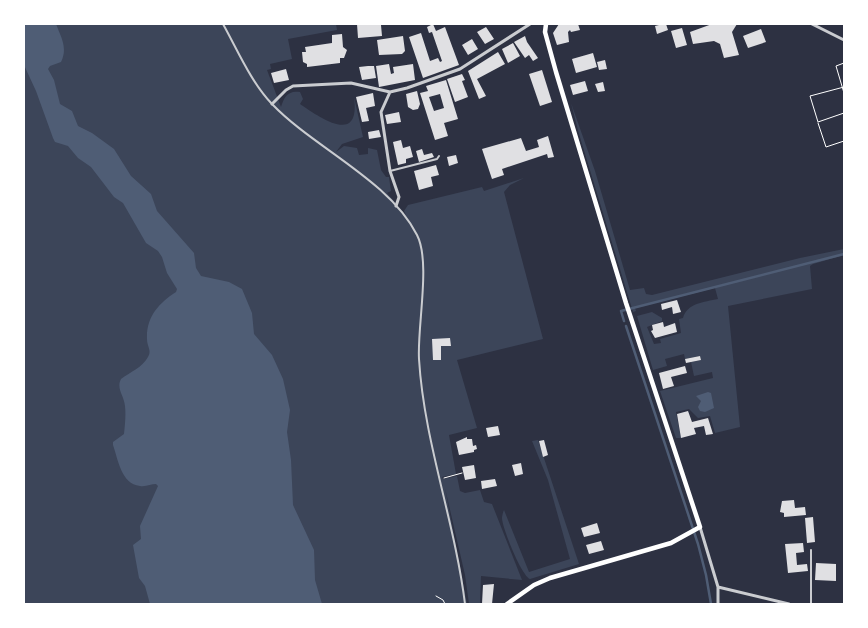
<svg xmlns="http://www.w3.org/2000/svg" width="868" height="628" font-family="'Source Sans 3',sans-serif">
<rect width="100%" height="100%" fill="#2d3142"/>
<path fill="#3c4559" d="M24 24H336L337 30 288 39 292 59 270 64 271 69 267 70 281 107C284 97 288 90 300 92L303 99 300 104C319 117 361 147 354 97L363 137 342 144 336 152 344 146 357 148 359 155 368 154V148L377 150 381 170 386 177H389L391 191 387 193 406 215 404 211 408 205 482 187 484 191 524 178 510 185 504 192 543 339 457 360 477 428 449 435 456 474 442 477 443 479 457 476 460 491 465 493 480 490 484 502 492 504 522 580 481 576 480 604H469L465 575 445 488 467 604H24Z
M571 103 595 171 630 290 644 288 646 294 652 295 800 258 844 249V255L813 264 810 266 812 289 728 306 740 427 715 433 710 416 698 418 689 409 676 412 681 438H676L660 391 713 378 712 372 694 376 691 362 701 360 700 356 685 359 684 354 665 359 667 366 653 370 637 316 652 312 662 318V321L647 327 654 344 661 343 660 339 681 333 679 319 683 318C687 303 704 302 718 299L715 288 635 308 636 311 633 312 579 134Z
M538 440 579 564 530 579C521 575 502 527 502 518 502 516 503 512 504 510L529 572 570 559 548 480 532 441Z"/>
<path fill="#4f5d75" d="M24 24H56C61 37 68 48 61 62L50 66 48 69 54 80 60 104 72 111 78 126 92 133 114 149 131 176 151 194 157 211 194 253 196 268 201 276 229 282 242 289 252 313 254 334 272 355 283 379 290 410 287 432 291 460 293 505 314 550 315 580 322 604H150L145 586 139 578 133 545 141 539 140 526 158 486 156 484C151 484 146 487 140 486 121 484 118 459 113 445V442L124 434C125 424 126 415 125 406 124 395 116 389 121 379 130 372 142 368 148 357 152 350 147 347 147 339 146 317 159 303 176 292L177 289 167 273 162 257 158 251 146 243 123 203 114 197 91 167 78 158 68 146 55 142 53 138 36 91 24 65Z
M708 392 711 393 714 408 705 412 700 411 698 407 701 401 696 396Z"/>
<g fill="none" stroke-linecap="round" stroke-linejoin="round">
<path stroke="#4f5d75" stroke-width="2.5" d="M624 321 621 311 844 254
M626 326 698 544 706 575 711 604"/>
</g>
<path fill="#e0e0e3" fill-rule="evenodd" d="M357 24 381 25 382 36 358 38Z
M433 24 436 31 445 27 459 65 423 78 409 37 421 33 430 61 438 58 440 62 442 61 432 32 429 33 427 27Z
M559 24H578L580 30 571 32 570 30 568 32 569 42 557 45 553 33Z
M663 24H666L668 30 657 34 655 26Z
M712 24H737L732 32 739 55 724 58 720 44 714 41 693 44 690 32Z
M486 27 494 39 485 44 477 32Z
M682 28 687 45 676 48 671 31Z
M761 29 766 42 748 48 743 36Z
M342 34 343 47 347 50 344 58H340V63L307 67V64L303 62 302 52H306L305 47 332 43V35Z
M403 36 405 51 402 54 379 55 377 40Z
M525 36 527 42 538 58 533 61 529 55 525 58 514 42Z
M472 39 478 49 468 55 462 45Z
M513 43 520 56 508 63 502 49Z
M498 52 505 64 477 79 486 96 479 99 468 71Z
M593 53 597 67 576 73 572 59Z
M605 60 607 69 599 70 597 62Z
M389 64 391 74 394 73 393 67 413 64 415 80 379 87 376 66Z
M368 66H374L376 78 362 80 359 67Z
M286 69 289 80 274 83 271 73Z
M542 70 552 102 540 106 529 74Z
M462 74 465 80 462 81 468 97 455 102 447 79Z
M446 80 458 119 444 123 448 136 435 140 420 93 428 91 426 86ZM440 94 444 108 434 111 429 97Z
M585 81 588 91 573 95 570 85Z
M603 82 605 91 598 92 595 84Z
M417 91 420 104 418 109 413 110 408 107 406 94Z
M373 93 375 106 366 108 369 121 362 122 356 97Z
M399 112 401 122 387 124 385 115Z
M379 130 381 137 369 139 368 132Z
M548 136 554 157 548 158 547 154 502 169 504 175 492 179 482 149 521 138 526 151 539 147 537 140Z
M401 140 403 148 410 146 413 157 406 159V163L398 165 393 142Z
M422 149 424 155 432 153 434 157 419 162 416 151Z
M456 155 458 163 449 166 447 157Z
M436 165 439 175 431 177 433 186 419 190 414 171Z
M677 300 681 312 673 314 672 307 662 310 661 304Z
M663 322 664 327 675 323 677 332 655 338 651 331 653 330 652 325Z
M450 338 451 346H441V360H433L432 339Z
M700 356 701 360 686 363 685 359Z
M685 366 687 373 671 377 674 386 663 389 659 373Z
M688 411 692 422 708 418 713 434 706 435 704 426 694 428 696 434 681 438 677 414Z
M498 426 500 435 488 437 486 428Z
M467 437V439H472L473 446 476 445 477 449 474 450V452L459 455 456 442Z
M544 440 548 455 543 457 539 441Z
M521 463 523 474 515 476 512 465Z
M474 465 476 478 465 480 462 467Z
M495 479 497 486 482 489 481 481Z
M794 500 795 508 805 507 806 515 784 517V513L780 512 782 501Z
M813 517 815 542 807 543 805 518Z
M597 523 600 533 584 537 581 528Z
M601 541 604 550 589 554 586 545Z
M803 543 804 552 796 553 797 565 807 564 808 571 788 573 785 544Z
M816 563 836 564V581L815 580Z
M494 584 492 604H482L483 585Z"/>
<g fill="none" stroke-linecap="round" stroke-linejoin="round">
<path stroke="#fff" stroke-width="1" d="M844 63 836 66 844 93
M844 87 810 96 818 122 844 113
M818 123 826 147 844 141
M444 478 462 473
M436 596 443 600 445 604"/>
<path stroke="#caccd0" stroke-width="2" d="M223 24C238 51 251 82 272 104 314 148 389 180 417 235 431 262 417 327 419 359 424 442 455 522 465 604
M390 171 437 159 439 156
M811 604V550"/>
<path stroke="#caccd0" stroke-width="3" d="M812 24 844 40
M390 92 381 112 390 171 399 197 396 206
M272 104 286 90 293 86 351 83 390 92 407 88 460 69 530 24
M700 527 718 587V604
M718 587 789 604"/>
<path stroke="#fff" stroke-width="4.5" d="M507 604 534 585 550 578 671 543 700 527 626 303 556 72 545 32 546 24"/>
</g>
<rect width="868" height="628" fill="none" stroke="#ffffff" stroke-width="50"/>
</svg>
